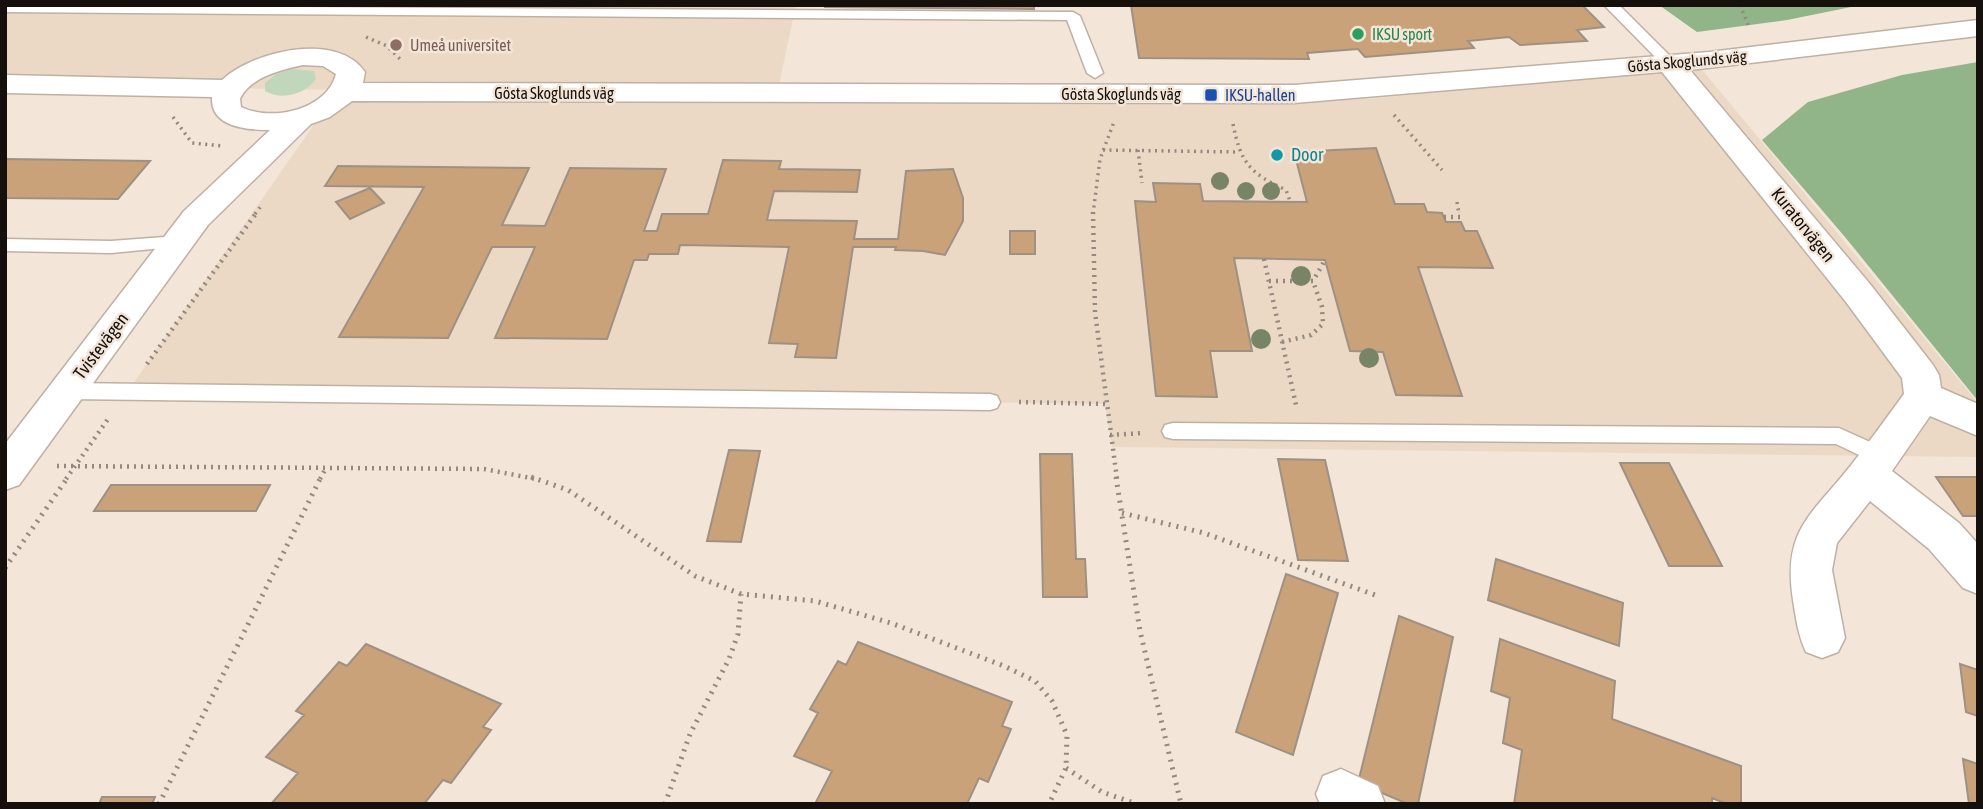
<svg xmlns="http://www.w3.org/2000/svg" width="1983" height="809" font-family="'Asap Condensed',sans-serif">
<rect width="100%" height="100%" fill="#f3e5d7"/>
<path fill="#ecd9c5" d="M5 5H796L777 94 1111 102 1369 99 1699 66 1978 403V457L1112 447 1105 404 128 391 338 90 5 84Z"/>
<path fill="#c1d7bc" d="M293 69 314 71 316 79C305 94 282 101 265 91V83L276 74Z"/>
<path fill="#91b489" d="M1659 5H1861L1787 20 1697 32Z
M1978 62V401L1845 237 1762 140 1808 102 1902 75Z"/>
<path fill="#c9a27a" stroke="#9e9184" stroke-width="2" d="M825 5H1034V9L825 7Z
M1131 5H1582L1604 27 1577 30 1587 41 1520 45 1509 37 1468 41 1474 48 1365 57 1358 49 1307 53 1309 59 1139 58Z
M1376 148 1395 204H1424L1427 212 1442 213 1446 222H1461L1465 231H1477L1493 268 1418 267 1462 396 1396 395 1383 352 1350 351 1325 260 1234 258 1252 351H1210L1217 397 1156 396 1135 201 1156 202 1153 183 1200 184 1203 201 1307 202 1294 152Z
M5 159 150 161 118 199 5 198Z
M723 160 781 161 779 169 860 170 857 192 774 191 767 220 857 221 854 239H898L906 171 953 169 963 198V221L945 255 923 251 895 250 896 247H853L836 358 795 357 798 344 769 343 789 247 680 245 678 254H649L647 260H634L607 339 495 338 535 247H492L448 338 339 337 424 187 325 186 338 166 529 168 502 225 545 226 570 168 666 169 644 231H657L662 214H708Z
M370 188 384 203 350 219 336 202Z
M1010 231H1035V254H1010Z
M729 450 760 451 741 542 707 541Z
M1040 454H1072L1076 559H1085L1087 597H1043Z
M1278 459 1325 460 1348 561 1298 560Z
M1620 463H1669L1722 566H1669Z
M1936 477H1978V516H1963Z
M111 485H270L256 511H94Z
M1496 559 1623 603 1619 646 1488 600Z
M1286 574 1338 593 1293 755 1236 732Z
M1399 616 1453 637 1418 804H1408L1358 783Z
M1500 639 1615 681 1612 719 1741 766V804H1727L1712 798V804H1514L1522 750 1503 743 1510 698 1491 691Z
M858 642 1012 702 1002 726 1011 729 988 782 979 778 967 804H815L832 771 794 756 818 713 810 709 838 661 846 665Z
M366 644 501 704 483 727 491 730 451 783 443 780 424 804H271L298 773 266 757 304 715 296 711 339 662 347 666Z
M1960 664 1978 670V716L1966 712Z
M1963 759 1978 764V804H1969Z
M102 797H155L152 804H99Z"/>
<g fill="none" stroke-linecap="round" stroke-linejoin="round">
<g stroke="#beb1a4" stroke-width="3">
<path id="service" d="M5 5 1073 12 1080 16 1103 73 1095 78 1087 73 1067 20 5 12Z
M1604 5H1619L1677 63 1674 66H1664Z
M178 236 187 242 184 246 111 253 5 251V239L111 241Z
M67 383 990 394 997 396 1000 402 997 408 990 410 67 399 60 396 57 391 60 386Z
M1173 423 1839 428 1888 450 1891 456 1888 462 1880 465 1836 444 1173 439 1165 437 1162 431 1165 425Z"/>
</g>
<g stroke="#beb1a4" stroke-width="3">
<path id="minor" d="M1978 20V36L1690 70 1870 284 1933 365 1939 375 1941 388 1978 404V436L1930 416 1892 471 1959 523 1978 544V594L1963 588 1929 549 1870 501 1837 543 1832 570 1845 638 1838 652 1822 658 1806 652C1798 635 1796 619 1793 600 1782 529 1812 515 1852 464 1870 441 1887 417 1904 394L1902 378 1846 302 1662 72 1294 103 352 101 330 117 311 124 208 225 19 485 5 490V444L184 211 270 130C246 130 210 127 212 97L5 93V75L222 80C253 51 337 31 365 72L363 83 1294 85 1709 52ZM303 65 323 66 336 74C327 110 272 122 241 107L240 99C250 77 281 70 303 65Z
M1341 769 1378 786 1385 804H1320L1316 794 1323 776Z"/>
</g>
<path stroke="#938980" stroke-width="3.5" stroke-dasharray="2 4.5" stroke-linecap="butt" d="M1740 5 1749 27
M366 37 387 46 402 61
M1394 115 1442 170
M173 117 192 143 223 146
M1233 124C1241 164 1250 173 1286 190L1290 201
M1103 150 1238 152
M1138 150 1142 183
M1457 202 1459 214
M255 214 261 206
M1093 214 1100 159 1114 122"/>
<path stroke="#938980" stroke-width="4.5" stroke-dasharray="2 5" stroke-linecap="butt" d="M1093 212 1095 312 1117 479
M1444 217H1460L1459 212
M1264 259 1296 405
M1269 281H1313L1325 260
M1282 342 1311 335 1323 324 1322 307 1313 281
M147 364 257 212
M1019 402 1105 404
M1110 435 1144 433
M57 466 484 469 536 479
M66 479 108 419
M320 479 326 468"/>
<path stroke="#938980" stroke-width="5" stroke-dasharray="2 6" stroke-linecap="butt" d="M531 477 568 490 695 576 741 594 815 601 891 623 1004 666 1035 681 1052 701 1067 735 1066 768 1049 804
M1116 477 1140 631 1181 804
M1122 513 1204 533 1375 595
M5 568 68 477
M1066 768 1102 792 1137 804
M159 804 321 477
M665 804 690 734 729 659 738 634 741 594"/>
<use href="#service" fill="#fff" fill-rule="evenodd"/>
<use href="#minor" fill="#fff" fill-rule="evenodd"/>
</g>
<g fill="#788466">
<circle cx="1220" cy="181" r="9"/>
<circle cx="1246" cy="191" r="9"/>
<circle cx="1271" cy="191" r="9"/>
<circle cx="1301" cy="276" r="10"/>
<circle cx="1261" cy="339" r="10"/>
<circle cx="1369" cy="358" r="10"/>
</g>
<circle fill="#2e9e5b" stroke="#f3e5d7" stroke-width="2.5" cx="1358" cy="34" r="7"/>
<circle fill="#8d6e63" stroke="#f3e5d7" stroke-width="2.5" cx="396" cy="45" r="7"/>
<rect fill="#1a4fb4" stroke="#f3e5d7" stroke-width="2.5" x="1204" y="88" width="14" height="14" rx="3.5"/>
<circle fill="#0f9aa8" stroke="#f3e5d7" stroke-width="2.5" cx="1277" cy="155" r="7"/>
<g text-anchor="middle" stroke-width="5" stroke-linejoin="round" paint-order="stroke">
<g font-size="16" fill="#27864d" stroke="#f3e5d7" text-anchor="start">
<text x="1372" y="40">IKSU sport</text>
</g>
<g font-size="16" fill="#785e54" stroke="#f3e5d7" text-anchor="start">
<text x="410" y="51">Umeå universitet</text>
</g>
<g font-size="16" fill="#15100c" stroke="#f3e5d7">
<text transform="translate(1687 61) rotate(-5)" y="6">Gösta Skoglunds väg</text>
<text x="554" y="99">Gösta Skoglunds väg</text>
<text x="1121" y="100">Gösta Skoglunds väg</text>
</g>
<g font-size="16" fill="#164399" stroke="#f3e5d7" text-anchor="start">
<text x="1225" y="101">IKSU-hallen</text>
</g>
<g font-size="18" fill="#0d838f" stroke="#f3e5d7" text-anchor="start">
<text x="1291" y="161">Door</text>
</g>
<g font-size="18" fill="#15100c" stroke="#f3e5d7">
<text transform="translate(1803 225) rotate(51)" y="6">Kuratorvägen</text>
<text transform="translate(101 346) rotate(-53)" y="6">Tvistevägen</text>
</g>
</g>
<rect width="1983" height="809" fill="none" stroke="#15100c" stroke-width="14"/>
</svg>
